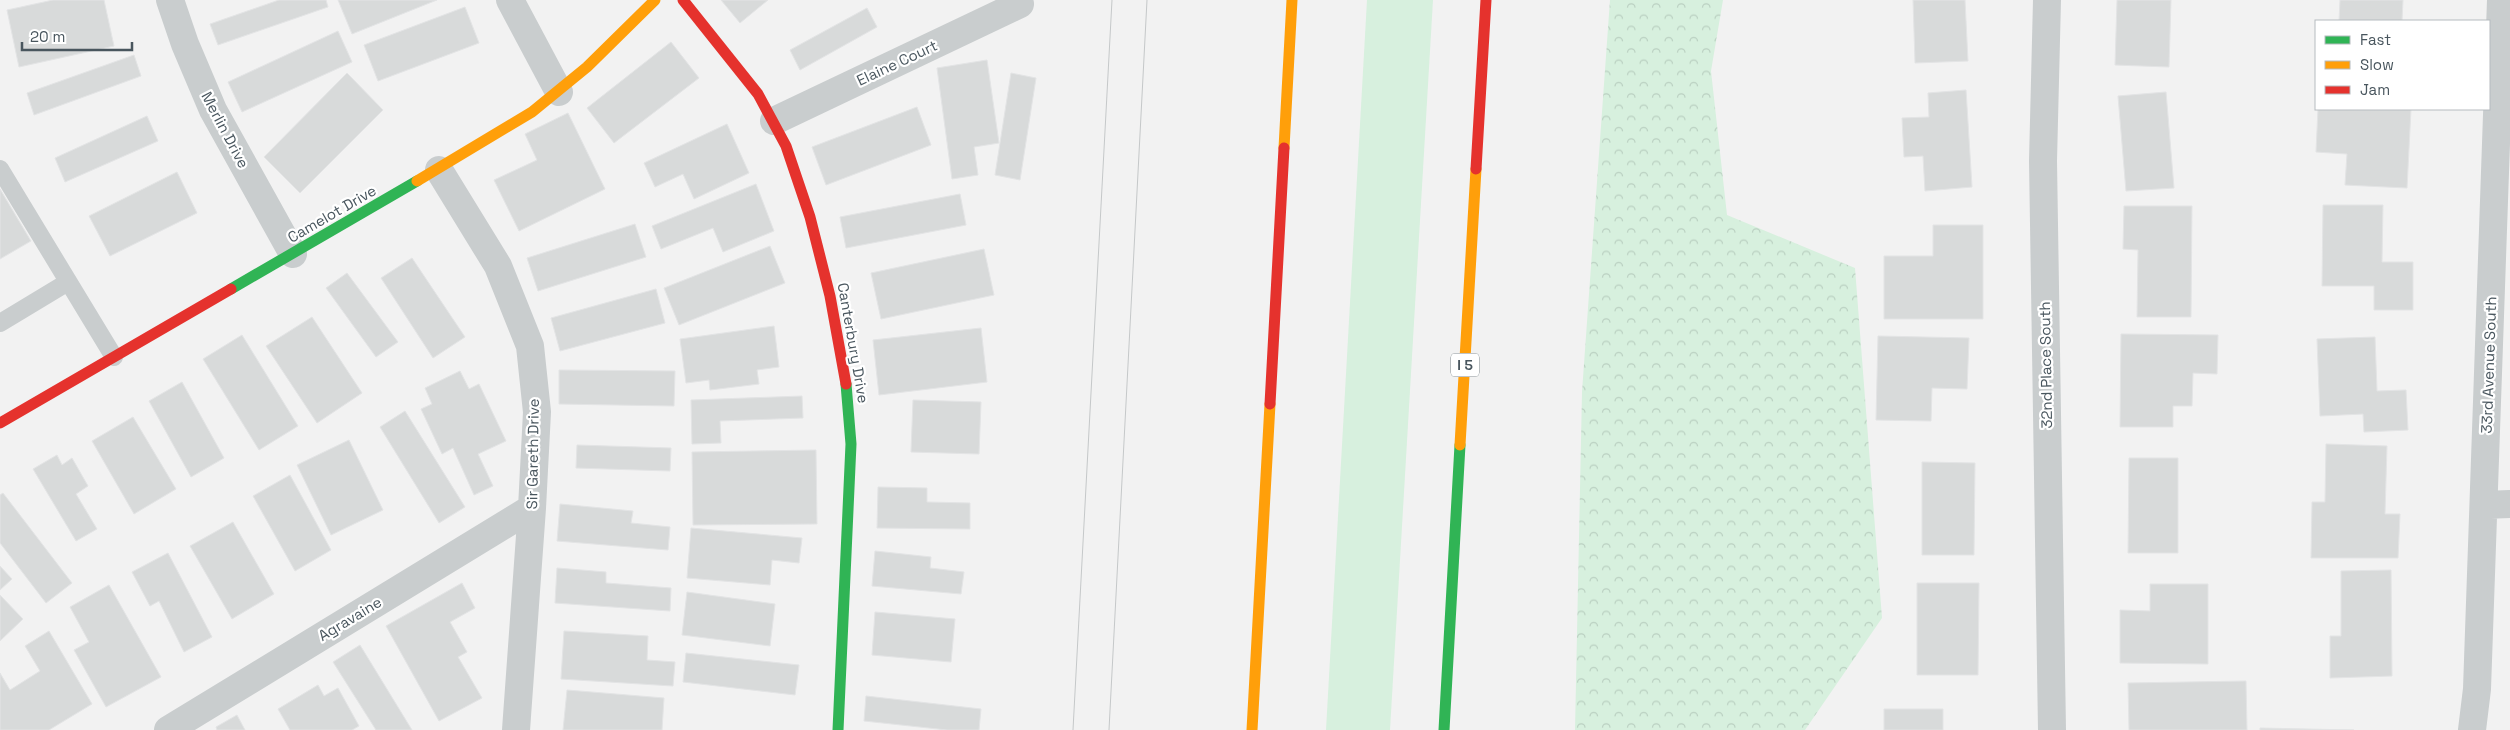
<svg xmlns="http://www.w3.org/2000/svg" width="2510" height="730" font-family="'Space Grotesk',sans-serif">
<defs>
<pattern id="forest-crowns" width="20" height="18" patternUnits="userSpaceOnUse" patternTransform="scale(1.25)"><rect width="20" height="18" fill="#d7f0de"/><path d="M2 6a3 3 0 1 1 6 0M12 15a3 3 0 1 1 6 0" fill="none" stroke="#bad0c1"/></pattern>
</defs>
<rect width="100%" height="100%" fill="#f2f2f2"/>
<path fill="#d7f0de" d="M1367 0H1433L1390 730H1326Z"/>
<path fill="url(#forest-crowns)" d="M1610 0H1723L1711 71 1727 215 1855 268 1882 618 1805 730H1575L1582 392Z"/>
<path fill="#d8dada" stroke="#e3e4e5" d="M53 0H104L114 46 19 67 7 10Z
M279 0H326L328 7 218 45 210 24Z
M338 0H437L352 34Z
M721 0H768L740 23Z
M1913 0H1965L1968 61 1915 63Z
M2117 0H2171L2169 67 2115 65Z
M2340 0H2403L2402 21H2339Z
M465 7 479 43 378 81 364 45Z
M867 8 877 27 800 70 790 50Z
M338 31 352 62 242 112 228 82Z
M671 42 699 78 614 143 587 108Z
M134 55 141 76 34 115 27 93Z
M987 60 999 143 974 147 978 175 952 179 937 68Z
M347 73 383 110 300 193 264 157Z
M1011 73 1036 78 1020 180 995 175Z
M1966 90 1972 187 1925 191 1923 156 1904 157 1902 118 1929 117 1928 93Z
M2166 92 2174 188 2126 191 2118 96Z
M917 107 931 145 826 185 812 147Z
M2318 109H2411L2407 188 2345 185 2347 154 2316 152Z
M568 113 605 189 519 231 494 180 537 160 525 134Z
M147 116 158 141 65 182 55 158Z
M727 124 749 173 694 199 683 174 655 187 644 163Z
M177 172 197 213 110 256 89 216Z
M756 184 774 231 723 252 713 228 661 249 652 226Z
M0 189 31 241 0 259Z
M960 194 966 225 846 248 840 217Z
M2323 205H2383L2382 262H2413V310H2374V286H2322Z
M2124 206H2192L2191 317H2137L2138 250 2123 249Z
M635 224 646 257 538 291 527 258Z
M1933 225H1983V319H1884V256H1933Z
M770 246 785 283 679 325 664 288Z
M984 249 994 295 881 319 871 273Z
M412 258 465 337 433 358 381 278Z
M347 273 398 342 376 357 326 288Z
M656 289 665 323 560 351 551 318Z
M312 317 362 393 317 423 266 346Z
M774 326 779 367 757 370 759 384 710 390 709 380 686 383 680 339Z
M981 328 987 382 879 395 873 340Z
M2121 334 2218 335 2217 374 2193 373 2192 406H2173V427H2120Z
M242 335 298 426 259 450 203 359Z
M1878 336 1969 338 1967 389 1932 388 1931 421 1876 420Z
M2375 337 2377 391 2406 390 2408 430 2364 432 2363 414 2320 416 2317 339Z
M559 370 675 371 674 406 559 404Z
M460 371 469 389 479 384 506 441 478 454 493 486 474 495 453 448 442 454 421 409 432 404 425 388Z
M182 382 224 458 191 477 149 401Z
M802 396 803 418 720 421 721 443 692 444 691 400Z
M913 400 981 402 979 454 911 452Z
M405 411 465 507 439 523 380 427Z
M133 417 176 489 134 514 92 441Z
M349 440 383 510 331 535 297 465Z
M2326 444 2387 446 2385 514H2400L2398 558H2311L2312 502H2325Z
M577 445 671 448 670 471 576 468Z
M816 450 817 524 693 525 692 452Z
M57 455 62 465 72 458 88 486 76 494 97 529 76 541 33 469Z
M2129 458H2178V553H2128Z
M1922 462 1975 463 1974 555H1922Z
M290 475 331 550 295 571 253 496Z
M878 487 927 488V502L970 503V529L877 528Z
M3 493 72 583 46 603 0 543V495Z
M560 504 633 511 631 523 670 527 668 550 557 541Z
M233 522 274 594 232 619 190 546Z
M691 528 802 538 799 563 772 560 770 585 687 578Z
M875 551 931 557 930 568 964 572 961 594 872 586Z
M168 553 212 637 184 652 159 601 150 606 132 572Z
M0 566 12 579 0 590Z
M557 568 606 572V583L671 588 670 611 555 603Z
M2391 570 2392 676 2330 678V636H2341V571Z
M462 583 475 608 450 622 467 652 458 657 482 698 439 721 386 626Z
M1917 583H1979L1978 675H1917Z
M2150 584H2208V664L2120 663V610L2150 611Z
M109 585 161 677 106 707 74 650 89 642 70 607Z
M687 592 775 604 770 646 682 635Z
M0 595 23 619 0 641Z
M875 612 955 619 951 662 872 655Z
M49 631 92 704 49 730H0V673L10 690 40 671 25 646Z
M564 631 648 636 647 660 675 662 673 686 561 679Z
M360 645 412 730H376L333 662Z
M686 653 799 665 795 695 683 682Z
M2246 681 2247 730H2129L2128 683Z
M318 685 324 696 338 688 359 726 352 730H290L278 709Z
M567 690 664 698 662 730H563Z
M866 696 981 709 979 730H947L864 721Z
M1884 709H1943V730H1884Z
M237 715 245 730H217L216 727Z
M2260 728 2354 730H2260Z"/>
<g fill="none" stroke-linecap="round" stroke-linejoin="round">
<path stroke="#c9cdce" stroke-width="18" d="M0 169 114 357
M0 323 68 282"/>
<path stroke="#c9cdce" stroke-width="28" d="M170 0 185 44 213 110 293 254
M510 0 559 92
M2047 0 2043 161 2052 730
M774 121 1020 4
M439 170 498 266 530 346 537 412 532 508 516 730
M2484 505 2510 504
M168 730 532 508
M2472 730 2477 689 2501 0"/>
<path stroke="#30b455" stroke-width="11" d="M231 289 417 181
M838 730 851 444 846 384
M1444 730 1460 445"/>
<path stroke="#ff9f0a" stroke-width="11" d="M1284 148 1292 0
M417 181 532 112 587 67 655 0
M1460 445 1476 169
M1252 730 1270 404"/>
<path stroke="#e5322d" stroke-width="11" d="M683 0 758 94 786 146 810 217 830 296 846 384
M1476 169 1486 0
M1270 404 1284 148
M0 423 231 289"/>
<path stroke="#c5c8c9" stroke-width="1" d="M1073 730 1112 0
M1109 730 1147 0"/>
</g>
<g text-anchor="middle" stroke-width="4.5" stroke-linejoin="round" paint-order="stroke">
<rect fill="#fff" stroke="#80898e" stroke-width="1" x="1451" y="353.5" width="28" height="23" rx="4"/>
<g font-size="14" font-weight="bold" fill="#49565e">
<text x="1465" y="370">I 5</text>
</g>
<g font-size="15" fill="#49565e" stroke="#fff">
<text transform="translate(897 63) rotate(-25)" y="5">Elaine Court</text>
<text transform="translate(225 130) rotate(62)" y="5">Merlin Drive</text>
<text transform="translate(332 214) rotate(-30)" y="5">Camelot Drive</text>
<text transform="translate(853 343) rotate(80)" y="5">Canterbury Drive</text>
<text transform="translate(2046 365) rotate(-91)" y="5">32nd Place South</text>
<text transform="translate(2489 365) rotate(-88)" y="5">33rd Avenue South</text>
<text transform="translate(533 454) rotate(-89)" y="5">Sir Gareth Drive</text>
<text transform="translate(350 619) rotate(-31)" y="5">Agravaine</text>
</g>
</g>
<rect x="2315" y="20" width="175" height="90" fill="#ffffff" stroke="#b6bbbf"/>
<rect x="2325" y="36" width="25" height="8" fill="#30b455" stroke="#b6bbbf"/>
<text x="2360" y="45" font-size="15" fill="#49565e">Fast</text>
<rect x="2325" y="61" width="25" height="8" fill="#ff9f0a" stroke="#b6bbbf"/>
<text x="2360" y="70" font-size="15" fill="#49565e">Slow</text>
<rect x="2325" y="86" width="25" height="8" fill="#e5322d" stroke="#b6bbbf"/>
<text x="2360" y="95" font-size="15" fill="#49565e">Jam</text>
<path d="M22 42v8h110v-8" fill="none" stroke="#49565e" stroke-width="2.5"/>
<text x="30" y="42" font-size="15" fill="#49565e" stroke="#ffffff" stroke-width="4" paint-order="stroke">20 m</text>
</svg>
